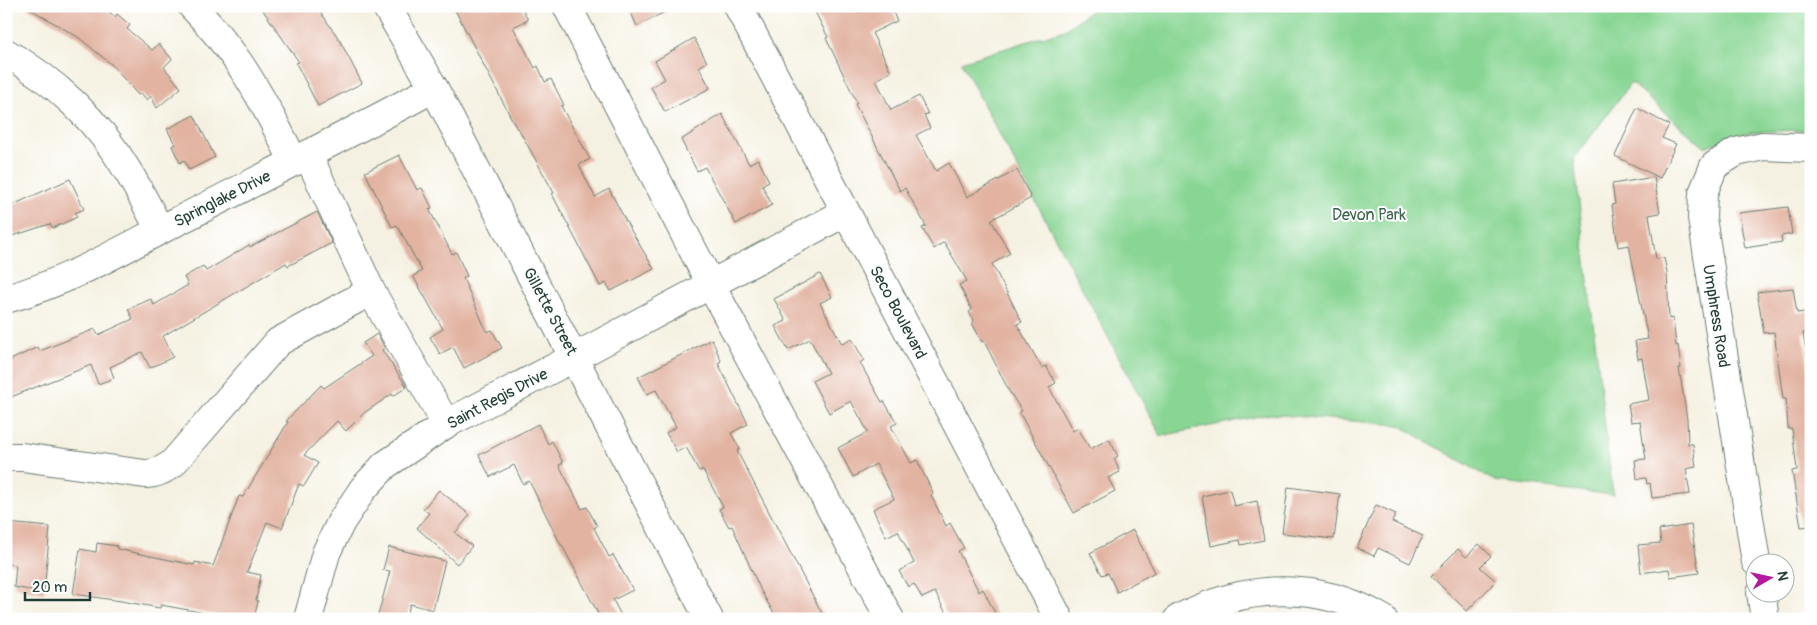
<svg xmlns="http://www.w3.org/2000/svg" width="1817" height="625" font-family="Pangolin,sans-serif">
<rect width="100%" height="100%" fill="#fff"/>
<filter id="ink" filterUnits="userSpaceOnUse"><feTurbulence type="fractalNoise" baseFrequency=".02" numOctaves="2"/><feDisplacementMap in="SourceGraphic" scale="10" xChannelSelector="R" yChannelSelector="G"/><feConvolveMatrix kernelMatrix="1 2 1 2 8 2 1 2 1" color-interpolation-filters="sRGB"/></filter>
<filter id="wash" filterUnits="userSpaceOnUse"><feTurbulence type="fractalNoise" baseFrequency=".0096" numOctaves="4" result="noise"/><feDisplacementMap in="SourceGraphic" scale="20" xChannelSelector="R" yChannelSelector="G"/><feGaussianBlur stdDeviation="1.12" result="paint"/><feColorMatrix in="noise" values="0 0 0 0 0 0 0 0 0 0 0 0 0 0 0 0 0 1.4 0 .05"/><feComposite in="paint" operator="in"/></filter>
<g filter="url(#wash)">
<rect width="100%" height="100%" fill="#f5f1e2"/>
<path fill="#89d694" stroke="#548a64" d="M1097 6H1811V132L1801 130 1750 132 1704 147 1631 83 1574 159 1613 495 1495 481 1399 425 1270 414 1161 436 961 62 1065 30Z"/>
<g id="blocks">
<path fill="#e2b3a1" d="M25 6H102L115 17 117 14 130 25 127 29 152 50 159 44 172 59 164 67 181 88 157 108 151 96 147 100 141 93 138 95 111 64 78 37Z
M260 6H316L339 39 362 83 318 106 296 63 299 62Z
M453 6H521L528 20 513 27 535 68 538 66 545 82 551 79 564 105 561 106 590 159 579 165 595 197 609 189 629 227 654 269 611 291 606 283 600 286 552 194 554 193 518 128 517 129Z
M628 6H677L637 26Z
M812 6H853L856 13 871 6H890L897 21 872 33 891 72 876 80 891 110 919 96 928 114 924 115 930 128 916 135 936 171 949 163 967 197 1017 170 1031 198 991 220 1010 253 992 264 1022 322 1017 324 1042 368 1046 366 1056 383 1049 387 1073 431 1078 428 1090 449 1109 439 1118 456 1114 459 1120 472 1108 478 1115 491 1074 513 1019 412 1022 411 1009 391 984 341 982 342 972 323 974 322 969 312 972 310 959 285 967 281 944 242 934 249 922 228 926 226 905 188 900 191 855 104 857 103 826 38 828 37Z
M694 38 707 62 699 67 710 88 665 112 651 87 665 79 655 61Z
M1637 108 1669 125 1662 138 1676 144 1660 178 1615 156Z
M722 114 749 164 758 159 769 181 762 185 772 205 736 224 705 167 697 171 681 140Z
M194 115 215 157 189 170 184 160 180 163 172 146 175 144 167 129Z
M399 155 417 190 422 188 432 208 429 209 452 254 456 252 467 276 463 278 487 332 492 330 502 348 464 368 453 347 440 354 430 337 443 329 413 276 422 271 397 225 392 227 365 172Z
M1654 177 1660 213 1649 215 1656 259 1664 258 1667 272 1669 319 1673 318 1676 346 1678 345 1681 368H1679L1687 419 1688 444H1693L1696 467 1686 469 1690 494 1652 498 1650 483 1647 484 1646 478 1637 479 1635 460 1646 459 1640 421 1631 422 1628 404 1649 400 1642 358 1638 359 1635 341 1648 339 1629 245 1618 247 1612 205 1615 204 1612 184Z
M70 179 84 209 75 213 77 217 53 228 50 224 6 238V208Z
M1788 207 1792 234 1781 236 1782 242 1745 248 1739 213Z
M317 212 332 243 288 266 286 263 163 336 173 357 150 368 142 352 110 367 114 378 98 384 91 365 6 399V362L38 347 40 351 95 329 98 335 133 319 128 309 151 299 154 305 188 285 184 277 203 266 206 271 249 245 250 247Z
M820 274 832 297 820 303 842 344 852 339 864 360 860 363 882 402 884 401 897 423 891 426 911 463 917 460 933 493 931 495 946 526 950 523 964 548 958 551 979 592 983 589 998 619H949L935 592 922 598 914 584 908 587 899 571 914 563 898 531 886 537 873 509 894 499 876 464 853 477 838 448 868 432 851 401 829 413 812 381 828 373 810 339 788 350 775 326 786 321 774 299Z
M1793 288 1797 313 1811 311V332L1803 333 1811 383V526L1801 527 1792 471 1797 470 1792 429H1788L1786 399H1783L1774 332 1764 333 1757 292Z
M377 334 385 348 382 350 407 387 393 396 392 394 364 413 346 431 337 421 304 455 318 463 304 486 299 484 282 528 267 522 247 572 261 575 256 600 258 601 254 619H215L216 615 161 605 160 608 121 601 73 594 80 549 96 552 97 543 117 546V549L194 565 195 562 213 566 239 496 243 497 288 422 286 421 321 385 324 388 372 356 363 343Z
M712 339 721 361 718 363 748 424 731 433 740 449 737 451 825 619H777L761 591 732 526 729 527 719 509 723 507 703 470 699 471 686 447 677 452 666 433 676 427 656 390 647 394 638 377Z
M538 424 548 444 552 441 563 463 559 465 582 509 587 507 597 526 594 528 609 557 613 555 633 590 613 600 623 619H601L562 545H561L529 481 523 484 514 465 490 477 479 455Z
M1288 487 1340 494 1334 539 1282 533Z
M439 490 470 515 455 533 472 546 457 564 417 528 429 513 423 509Z
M1230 490 1234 506 1257 501 1264 540 1241 545 1240 540 1211 546 1202 496Z
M1376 505 1396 514 1392 522 1423 536 1410 563 1378 548 1374 556 1357 548Z
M6 523 50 527 44 593 14 587 16 565 6 564Z
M1691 525 1699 573 1670 577 1669 569 1641 573 1638 545 1661 543 1659 530Z
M1133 530 1155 572 1117 592 1108 573 1102 575 1090 553Z
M1479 544 1491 556 1480 567 1496 581 1467 611 1431 576 1458 549 1466 557Z
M389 547 445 561 433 610 410 604 406 619H377L390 571 383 570Z"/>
</g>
</g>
<g filter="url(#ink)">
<use href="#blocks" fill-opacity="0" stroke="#6a7c71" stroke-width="1"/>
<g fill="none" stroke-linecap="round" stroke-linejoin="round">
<g stroke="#6a7c71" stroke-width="30">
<path id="minor" d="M192 6C209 24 225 43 239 63 260 94 277 128 294 162
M386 6 434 88 709 619
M567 6 711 285 890 619
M738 6 1059 619
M6 53C54 80 99 122 127 170 139 189 149 210 160 230
M371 291 446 424
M6 299C69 282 124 248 182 219 266 176 351 133 434 88
M6 457H22L145 474C156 474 163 470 172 464L278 342 371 291 308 155
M1756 562 1702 218 1703 193 1714 166 1736 152 1763 146 1811 148
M1761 592 1765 619
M308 619 326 553 341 522 363 489 385 465 446 424 575 357 846 212
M1178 619C1244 584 1318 580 1383 619"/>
</g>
<use href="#minor" stroke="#fff" stroke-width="28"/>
</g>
</g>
<g text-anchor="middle" stroke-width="4" stroke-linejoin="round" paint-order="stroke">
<g font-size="16" fill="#1f3d34" stroke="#fff">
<text transform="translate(222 198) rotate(-27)" y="6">Springlake Drive</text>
<text transform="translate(551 311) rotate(62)" y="6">Gillette Street</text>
<text transform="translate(899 312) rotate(62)" y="6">Seco Boulevard</text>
<text transform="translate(1717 316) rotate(81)" y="6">Umphress Road</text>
<text transform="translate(497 398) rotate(-28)" y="6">Saint Regis Drive</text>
</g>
<g font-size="16" fill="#3a634c" stroke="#fff">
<text x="1369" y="220">Devon Park</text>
</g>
</g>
<rect width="1817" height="625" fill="none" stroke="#fff" stroke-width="25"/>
<g transform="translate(1770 578) rotate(81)"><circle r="24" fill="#ffffff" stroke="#a5b1ae"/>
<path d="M0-4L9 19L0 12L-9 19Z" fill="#b5179e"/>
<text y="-8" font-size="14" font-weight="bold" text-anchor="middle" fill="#1f3d34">N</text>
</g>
<path d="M25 592v8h65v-8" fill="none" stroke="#1f3d34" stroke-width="2.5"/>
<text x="32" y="592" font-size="15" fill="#1f3d34" stroke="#ffffff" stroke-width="4" paint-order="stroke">20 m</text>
</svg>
